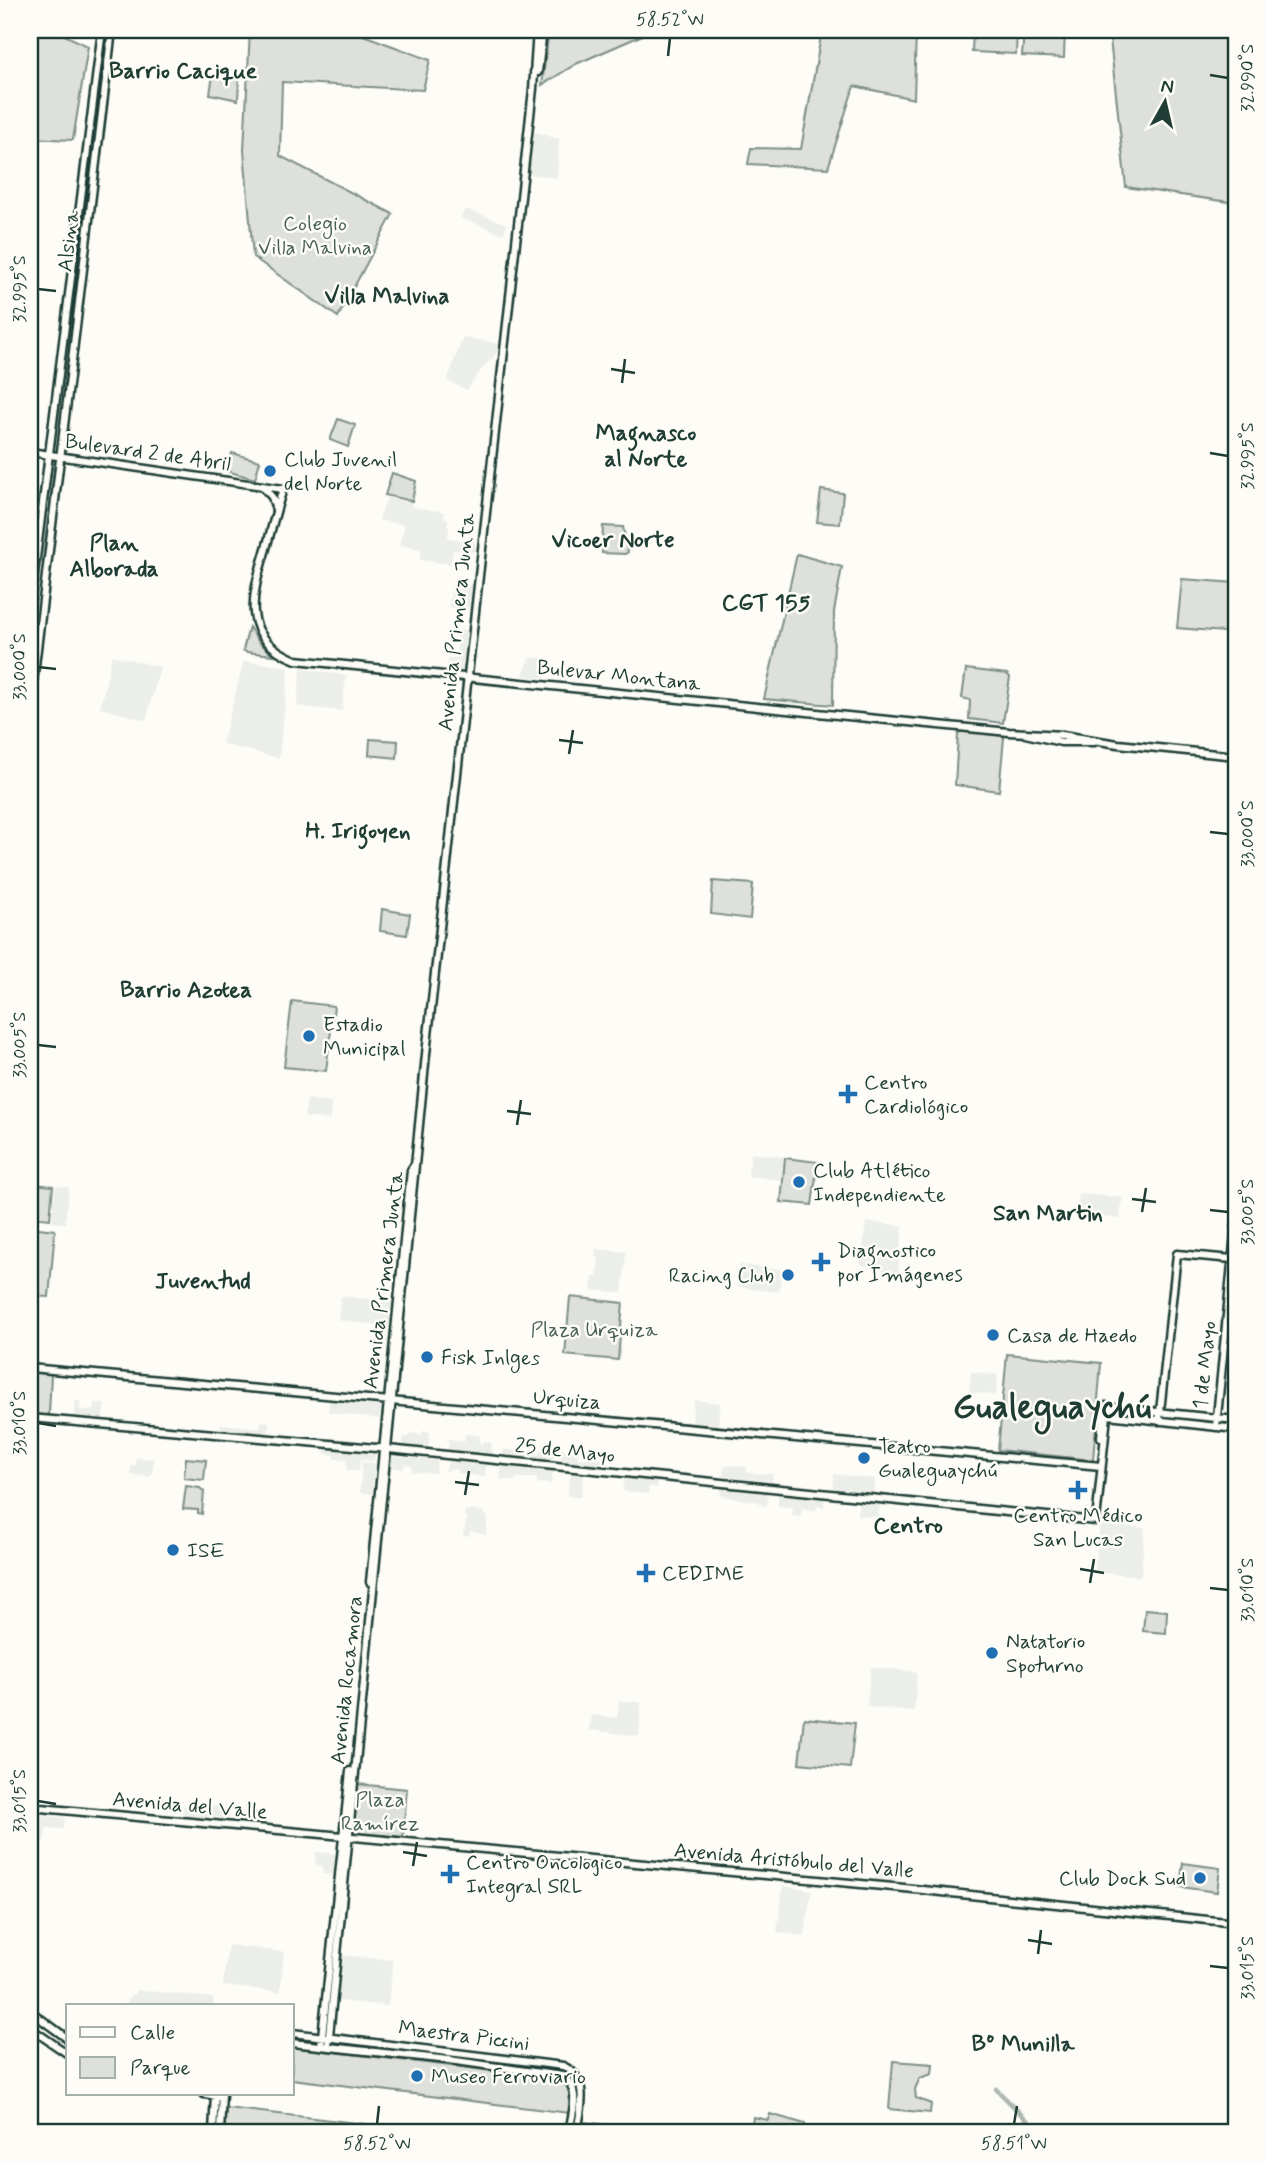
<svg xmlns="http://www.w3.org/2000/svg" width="1266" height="2162" font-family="Mynerve,sans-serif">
<rect width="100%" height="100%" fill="#fdfcf7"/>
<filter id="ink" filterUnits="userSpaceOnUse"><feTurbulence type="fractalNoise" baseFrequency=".0143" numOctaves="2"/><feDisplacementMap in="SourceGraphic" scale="14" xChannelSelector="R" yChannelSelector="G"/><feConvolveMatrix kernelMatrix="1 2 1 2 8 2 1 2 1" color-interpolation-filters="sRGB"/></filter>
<g filter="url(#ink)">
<path fill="#eceee9" d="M534 132 559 139 557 178 529 174Z
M465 209 507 224 504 234 461 218Z
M463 337 499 344 498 352 481 370 467 390 447 381Z
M387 497 412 503 411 507 445 512 444 518 448 519 447 526 449 527 448 538 475 542V552L453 550 451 564 420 560 421 549 399 545 405 525 379 520Z
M452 584 472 585 469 609 449 607Z
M459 630 467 631 462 671 447 669 448 658H455Z
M112 655 160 667 146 720 100 708Z
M529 658H548L546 678 523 676Z
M244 661 289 667 279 758 222 744Z
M301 668 346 676 342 711 297 706Z
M307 1099 331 1103 330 1120 304 1117Z
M751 1153 785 1157 782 1180 748 1176Z
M55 1186 69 1187 65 1223 52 1222Z
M1079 1194 1122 1197 1120 1219 1077 1214Z
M866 1222 903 1226 898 1273 882 1271V1268L861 1265Z
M596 1249 626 1252 622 1293 591 1290 593 1277H597L599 1257H595Z
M740 1265 782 1270 779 1292 737 1287Z
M341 1296 392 1302 389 1326 338 1320Z
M971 1372 998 1375 996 1395 969 1392Z
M694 1400 720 1403 718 1425 692 1423Z
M75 1401H80V1410L94 1411 95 1403 105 1404 102 1422 74 1419Z
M329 1401 381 1406 380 1419 328 1412Z
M261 1421 269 1422 268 1436 220 1429 221 1424 260 1428Z
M423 1431 430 1432 428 1450 402 1448 404 1437H409L410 1433 422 1435Z
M465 1434 480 1435 479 1443 484 1444V1441L492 1443 491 1449 492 1452 494 1451V1456L448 1451 449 1439 464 1441Z
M541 1448H555L553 1461 503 1456 504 1449 539 1455Z
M326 1449 375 1454 374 1461 360 1460 359 1471 346 1470 347 1459H334V1455L323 1454Z
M561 1449 579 1453 577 1458 587 1459V1456L604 1459 607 1461 606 1466 561 1462Z
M391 1456 437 1460 436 1473 412 1472V1466L404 1464V1469L390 1467Z
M136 1458 154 1459 152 1474 150 1477 131 1475V1466H135Z
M449 1460 486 1464 485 1477 458 1473 457 1469 445 1471Z
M362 1462 375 1463 372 1494 360 1493Z
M502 1465 553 1471 551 1484 537 1483V1478H515V1481L500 1479Z
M731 1465 747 1467V1473L773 1474 772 1481 723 1477 724 1467Z
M571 1473 584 1474 581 1497 567 1496Z
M834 1474 875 1479 874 1492 833 1488Z
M624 1477 658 1480 657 1488 649 1486 648 1494 623 1491Z
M721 1487 768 1492 767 1506 760 1505 759 1502 721 1496Z
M778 1493 825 1497 824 1507 817 1506 816 1511 802 1508 800 1517 792 1516 793 1507 778 1506Z
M859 1500 878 1502 880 1505 878 1517 857 1515Z
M465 1510 484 1512V1515L488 1516 486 1535 470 1531 469 1536H463L467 1517 464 1516Z
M1100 1524 1145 1528 1141 1576 1095 1572Z
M871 1667 917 1672 914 1711 867 1707Z
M619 1701 641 1702 639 1736 589 1730 591 1715 617 1718Z
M200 1803 229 1808 228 1819 182 1816 184 1804Z
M30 1814 65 1818 64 1829 46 1828 44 1842 30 1839Z
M316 1852 335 1854 333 1874H323V1866L315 1864Z
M876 1865 898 1867 897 1881 875 1880Z
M783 1886 811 1890 805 1936 777 1932Z
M228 1945 284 1952 280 1992 223 1986Z
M341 1955 393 1960 388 2006 337 2001Z
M137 1990 213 1998V2006H123Z"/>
<path fill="#dde0db" stroke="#7e8e88" stroke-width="2" d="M30 30H54L88 46 73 140 30 138Z
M250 30H350L430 60 423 90 282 82 280 156 393 214 338 317 253 257 244 150Z
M549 30H654L576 64 542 85Z
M822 30H916L914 99 854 86 828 168 748 164 751 148 801 149Z
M973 30H1017L1016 54 972 52Z
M1024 30H1065L1064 58 1022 56Z
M1109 30H1236V203L1126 187Z
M213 75 239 80 238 100 210 94Z
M338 419 355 425 348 447 330 440Z
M232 453 260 461 255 479 227 471Z
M50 464H55L44 562 38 561Z
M392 473 416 481 412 501 385 495Z
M821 490 843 493 840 524 817 522Z
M603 526 623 527 628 552 625 554 602 553Z
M797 554 842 567 834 612 833 705 764 699Z
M1182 579 1236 583V633L1177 628Z
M249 627 259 642 273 655 246 652 243 650Z
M966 669 1007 674 1010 677 1003 723 969 719 970 700 962 698Z
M961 731 1003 736 1004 738 999 791 955 785 958 734Z
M370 739 398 741 397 758 369 755Z
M713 881 753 884 750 919 711 914Z
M382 909 410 914 407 935 380 931Z
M292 1001 334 1006 326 1071 284 1067Z
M785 1158 818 1162 812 1205 781 1202Z
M33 1184 53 1186 50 1219 30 1217Z
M30 1227 55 1230 49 1297 30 1296Z
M570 1297 623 1303 618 1360 565 1355Z
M1007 1354 1101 1363 1093 1460 998 1450Z
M30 1371 51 1374 49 1414 45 1416 30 1415Z
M186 1458 206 1460 204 1480 184 1478Z
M186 1486 200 1488 204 1492 202 1514 198 1513V1510L183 1509Z
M1145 1609 1167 1611 1166 1633 1143 1631Z
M804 1718 855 1723 850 1768 799 1763Z
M357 1784 407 1789 403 1837 352 1833Z
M1183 1863 1220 1868 1217 1892 1180 1887Z
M292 2047 560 2079C574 2088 571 2099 569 2113L292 2079Z
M893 2061 933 2064 932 2074 920 2078 915 2089 916 2098 931 2104 930 2113 889 2109Z
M226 2108 435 2132H224Z
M770 2114 805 2124 804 2132H751L753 2117 768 2120Z"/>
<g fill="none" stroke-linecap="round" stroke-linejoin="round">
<path stroke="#aeb8b1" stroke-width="4.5" d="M996 2089 1039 2132"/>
<g stroke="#1f3d34" stroke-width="11">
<path id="secondary" d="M538 72 543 30
M30 452 283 489C276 510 271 531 265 552 251 598 240 638 296 660L787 710 1009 732 1062 735 1118 744 1236 756
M263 487 272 497 276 510
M30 606 102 30
M30 707 112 30
M1025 734 1061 742H1094
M30 1368 1101 1466
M1101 1411a5 5 0 1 1 10 0a5 5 0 1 1-10 0Z
M1108 1407 1236 1420
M1108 1415 1236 1429
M30 1418 388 1449 1096 1521 1107 1416
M1159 1421 1177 1254 1232 1259
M1216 1427 1236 1223
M1101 1437 1103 1415
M370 1582 411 1170 415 1164
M30 1807 904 1888 1236 1923
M30 2011 68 2039
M30 2028 68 2054
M292 2033 563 2066C590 2078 581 2108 577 2132
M292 2043 449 2060 562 2076C582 2087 572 2113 569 2132
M321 2046 350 1771
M328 2046 426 1054 533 89 537 30
M204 2094 219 2096
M576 2126 626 2132
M213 2132 215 2094
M220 2132 222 2094"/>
</g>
<use href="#secondary" stroke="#fdfcf7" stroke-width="6"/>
</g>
</g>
<path fill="none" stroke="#1f3d34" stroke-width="2.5" d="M668 56 670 38M1210 75 1228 78M38 289 56 291M611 369 635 373M622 383 625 359M1210 453 1228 456M38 667 56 669M559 740 583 743M569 754 573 730M1210 832 1228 834M38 1045 56 1047M507 1111 531 1114M517 1125 521 1100M1132 1199 1156 1202M1210 1210 1228 1212M1142 1212 1146 1188M38 1423 56 1426M455 1482 479 1485M465 1495 469 1471M1080 1569 1104 1573M1090 1583 1094 1559M1210 1588 1228 1590M38 1801 56 1804M403 1852 427 1856M413 1866 417 1842M1028 1940 1052 1944M1038 1954 1041 1930M1210 1966 1228 1968M377 2124 379 2106M1014 2124 1017 2106"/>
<g fill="#1f6fb2" stroke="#fdfcf7" stroke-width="2.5">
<circle cx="270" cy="471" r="7"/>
<circle cx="309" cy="1036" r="7"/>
<path d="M844.5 1083.5h7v7h7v7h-7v7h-7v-7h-7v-7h7z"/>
<circle cx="799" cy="1182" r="7"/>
<path d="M817.5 1251.5h7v7h7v7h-7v7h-7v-7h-7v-7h7z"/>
<circle cx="788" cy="1275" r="7"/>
<circle cx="993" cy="1335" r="7"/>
<circle cx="427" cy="1357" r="7"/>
<circle cx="864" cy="1458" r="7"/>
<path d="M1074.5 1479.5h7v7h7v7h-7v7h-7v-7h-7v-7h7z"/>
<circle cx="173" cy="1550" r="7"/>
<path d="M642.5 1562.5h7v7h7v7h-7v7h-7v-7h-7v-7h7z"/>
<circle cx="992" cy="1653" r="7"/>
<path d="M446.5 1863.5h7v7h7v7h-7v7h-7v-7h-7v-7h7z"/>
<circle cx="1200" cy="1878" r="7"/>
<circle cx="417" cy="2076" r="7"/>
</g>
<g text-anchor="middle" stroke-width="5" stroke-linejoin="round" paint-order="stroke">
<g font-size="21" fill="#455e55" stroke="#fdfcf7">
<text x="315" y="230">Colegio<tspan x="315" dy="24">Villa Malvina</tspan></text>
<text x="594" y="1336">Plaza Urquiza</text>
<text x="380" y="1806">Plaza<tspan x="380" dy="24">Ramírez</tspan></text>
</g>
<g font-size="21" fill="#1f3d34" stroke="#fdfcf7">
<text transform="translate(68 241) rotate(-83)" y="7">Alsina</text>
<text transform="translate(148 452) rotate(8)" y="7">Bulevard 2 de Abril</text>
<text transform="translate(456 622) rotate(-84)" y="7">Avenida Primera Junta</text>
<text transform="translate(619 675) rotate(6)" y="7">Bulevar Montana</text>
<text transform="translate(383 1280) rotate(-83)" y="7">Avenida Primera Junta</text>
<text transform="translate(1204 1365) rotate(-84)" y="7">1 de Mayo</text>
<text transform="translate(567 1399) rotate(5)" y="7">Urquiza</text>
<text transform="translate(565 1450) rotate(6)" y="7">25 de Mayo</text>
<text transform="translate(346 1680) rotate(-84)" y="7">Avenida Rocamora</text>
<text transform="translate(190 1805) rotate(5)" y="7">Avenida del Valle</text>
<text transform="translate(794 1860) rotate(5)" y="7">Avenida Aristóbulo del Valle</text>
<text transform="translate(464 2035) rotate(7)" y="7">Maestra Piccini</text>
</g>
<g font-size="21" fill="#1f3d34" stroke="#fdfcf7" text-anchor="start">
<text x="284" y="466">Club Juvenil<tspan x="284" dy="24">del Norte</tspan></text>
<text x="323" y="1031">Estadio<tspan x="323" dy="24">Municipal</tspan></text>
<text x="864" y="1089">Centro<tspan x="864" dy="24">Cardiológico</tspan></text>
<text x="813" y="1177">Club Atlético<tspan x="813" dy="24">Independiente</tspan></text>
<text x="837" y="1257">Diagnostico<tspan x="837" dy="24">por Imágenes</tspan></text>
<text x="774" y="1282" text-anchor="end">Racing Club</text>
<text x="1007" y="1342">Casa de Haedo</text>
<text x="441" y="1364">Fisk Inlges</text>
<text x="878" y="1453">Teatro<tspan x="878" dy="24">Gualeguaychú</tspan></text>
<text x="1078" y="1522" text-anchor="middle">Centro Médico<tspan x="1078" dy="24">San Lucas</tspan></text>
<text x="187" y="1557">ISE</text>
<text x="662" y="1580">CEDIME</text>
<text x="1006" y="1648">Natatorio<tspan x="1006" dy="24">Spoturno</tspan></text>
<text x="466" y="1869">Centro Oncologico<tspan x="466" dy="24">Integral SRL</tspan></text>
<text x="1186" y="1885" text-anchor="end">Club Dock Sud</text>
<text x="431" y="2083">Museo Ferroviario</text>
</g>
<g font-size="23" font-weight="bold" fill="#1f3d34" stroke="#fdfcf7">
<text x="183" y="78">Barrio Cacique</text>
<text x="387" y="303">Villa Malvina</text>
<text x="646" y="440">Magnasco<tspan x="646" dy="26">al Norte</tspan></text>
<text x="613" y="547">Vicoer Norte</text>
<text x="114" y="550">Plan<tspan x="114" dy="26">Alborada</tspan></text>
<text x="766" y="610">CGT 155</text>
<text x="358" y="838">H. Irigoyen</text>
<text x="186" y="997">Barrio Azotea</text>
<text x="1048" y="1220">San Martin</text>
<text x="203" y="1288">Juventud</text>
<text x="908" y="1533">Centro</text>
<text x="1023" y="2051">Bº Munilla</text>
</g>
<g font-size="35" font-weight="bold" fill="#1f3d34" stroke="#fdfcf7">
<text x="1052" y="1418">Gualeguaychú</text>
</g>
</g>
<rect width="1266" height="2162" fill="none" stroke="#fdfcf7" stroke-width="77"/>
<rect x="66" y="2004" width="228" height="91" fill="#fdfcf7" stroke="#a4b0a9" stroke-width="2"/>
<rect x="80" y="2027" width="35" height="10" fill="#fdfcf7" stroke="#a4b0a9" stroke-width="2"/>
<text x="130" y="2039" font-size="21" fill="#1f3d34">Calle</text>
<rect x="80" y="2057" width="35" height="21" fill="#dde0db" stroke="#a4b0a9" stroke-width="2"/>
<text x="130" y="2074" font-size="21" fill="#1f3d34">Parque</text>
<g transform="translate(1165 102) rotate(8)" stroke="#fdfcf7" stroke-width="5" paint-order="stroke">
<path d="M0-5L12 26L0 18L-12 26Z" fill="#1f3d34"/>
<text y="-10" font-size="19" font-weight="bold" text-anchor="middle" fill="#1f3d34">N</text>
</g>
<rect x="38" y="38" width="1190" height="2086" fill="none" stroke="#1f3d34" stroke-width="2.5"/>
<g font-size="18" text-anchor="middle" fill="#1f3d34">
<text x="670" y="25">58.52°W</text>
<text transform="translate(1247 78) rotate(-90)" y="6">32.990°S</text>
<text transform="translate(19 289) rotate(-90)" y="6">32.995°S</text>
<text transform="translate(1247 456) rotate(-90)" y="6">32.995°S</text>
<text transform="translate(19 667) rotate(-90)" y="6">33.000°S</text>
<text transform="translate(1247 834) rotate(-90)" y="6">33.000°S</text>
<text transform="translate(19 1045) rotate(-90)" y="6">33.005°S</text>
<text transform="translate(1247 1212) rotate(-90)" y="6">33.005°S</text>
<text transform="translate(19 1423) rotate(-90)" y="6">33.010°S</text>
<text transform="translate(1247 1590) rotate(-90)" y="6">33.010°S</text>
<text transform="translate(19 1801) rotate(-90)" y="6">33.015°S</text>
<text transform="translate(1247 1968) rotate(-90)" y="6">33.015°S</text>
<text x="377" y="2149">58.52°W</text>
<text x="1014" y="2149">58.51°W</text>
</g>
</svg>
